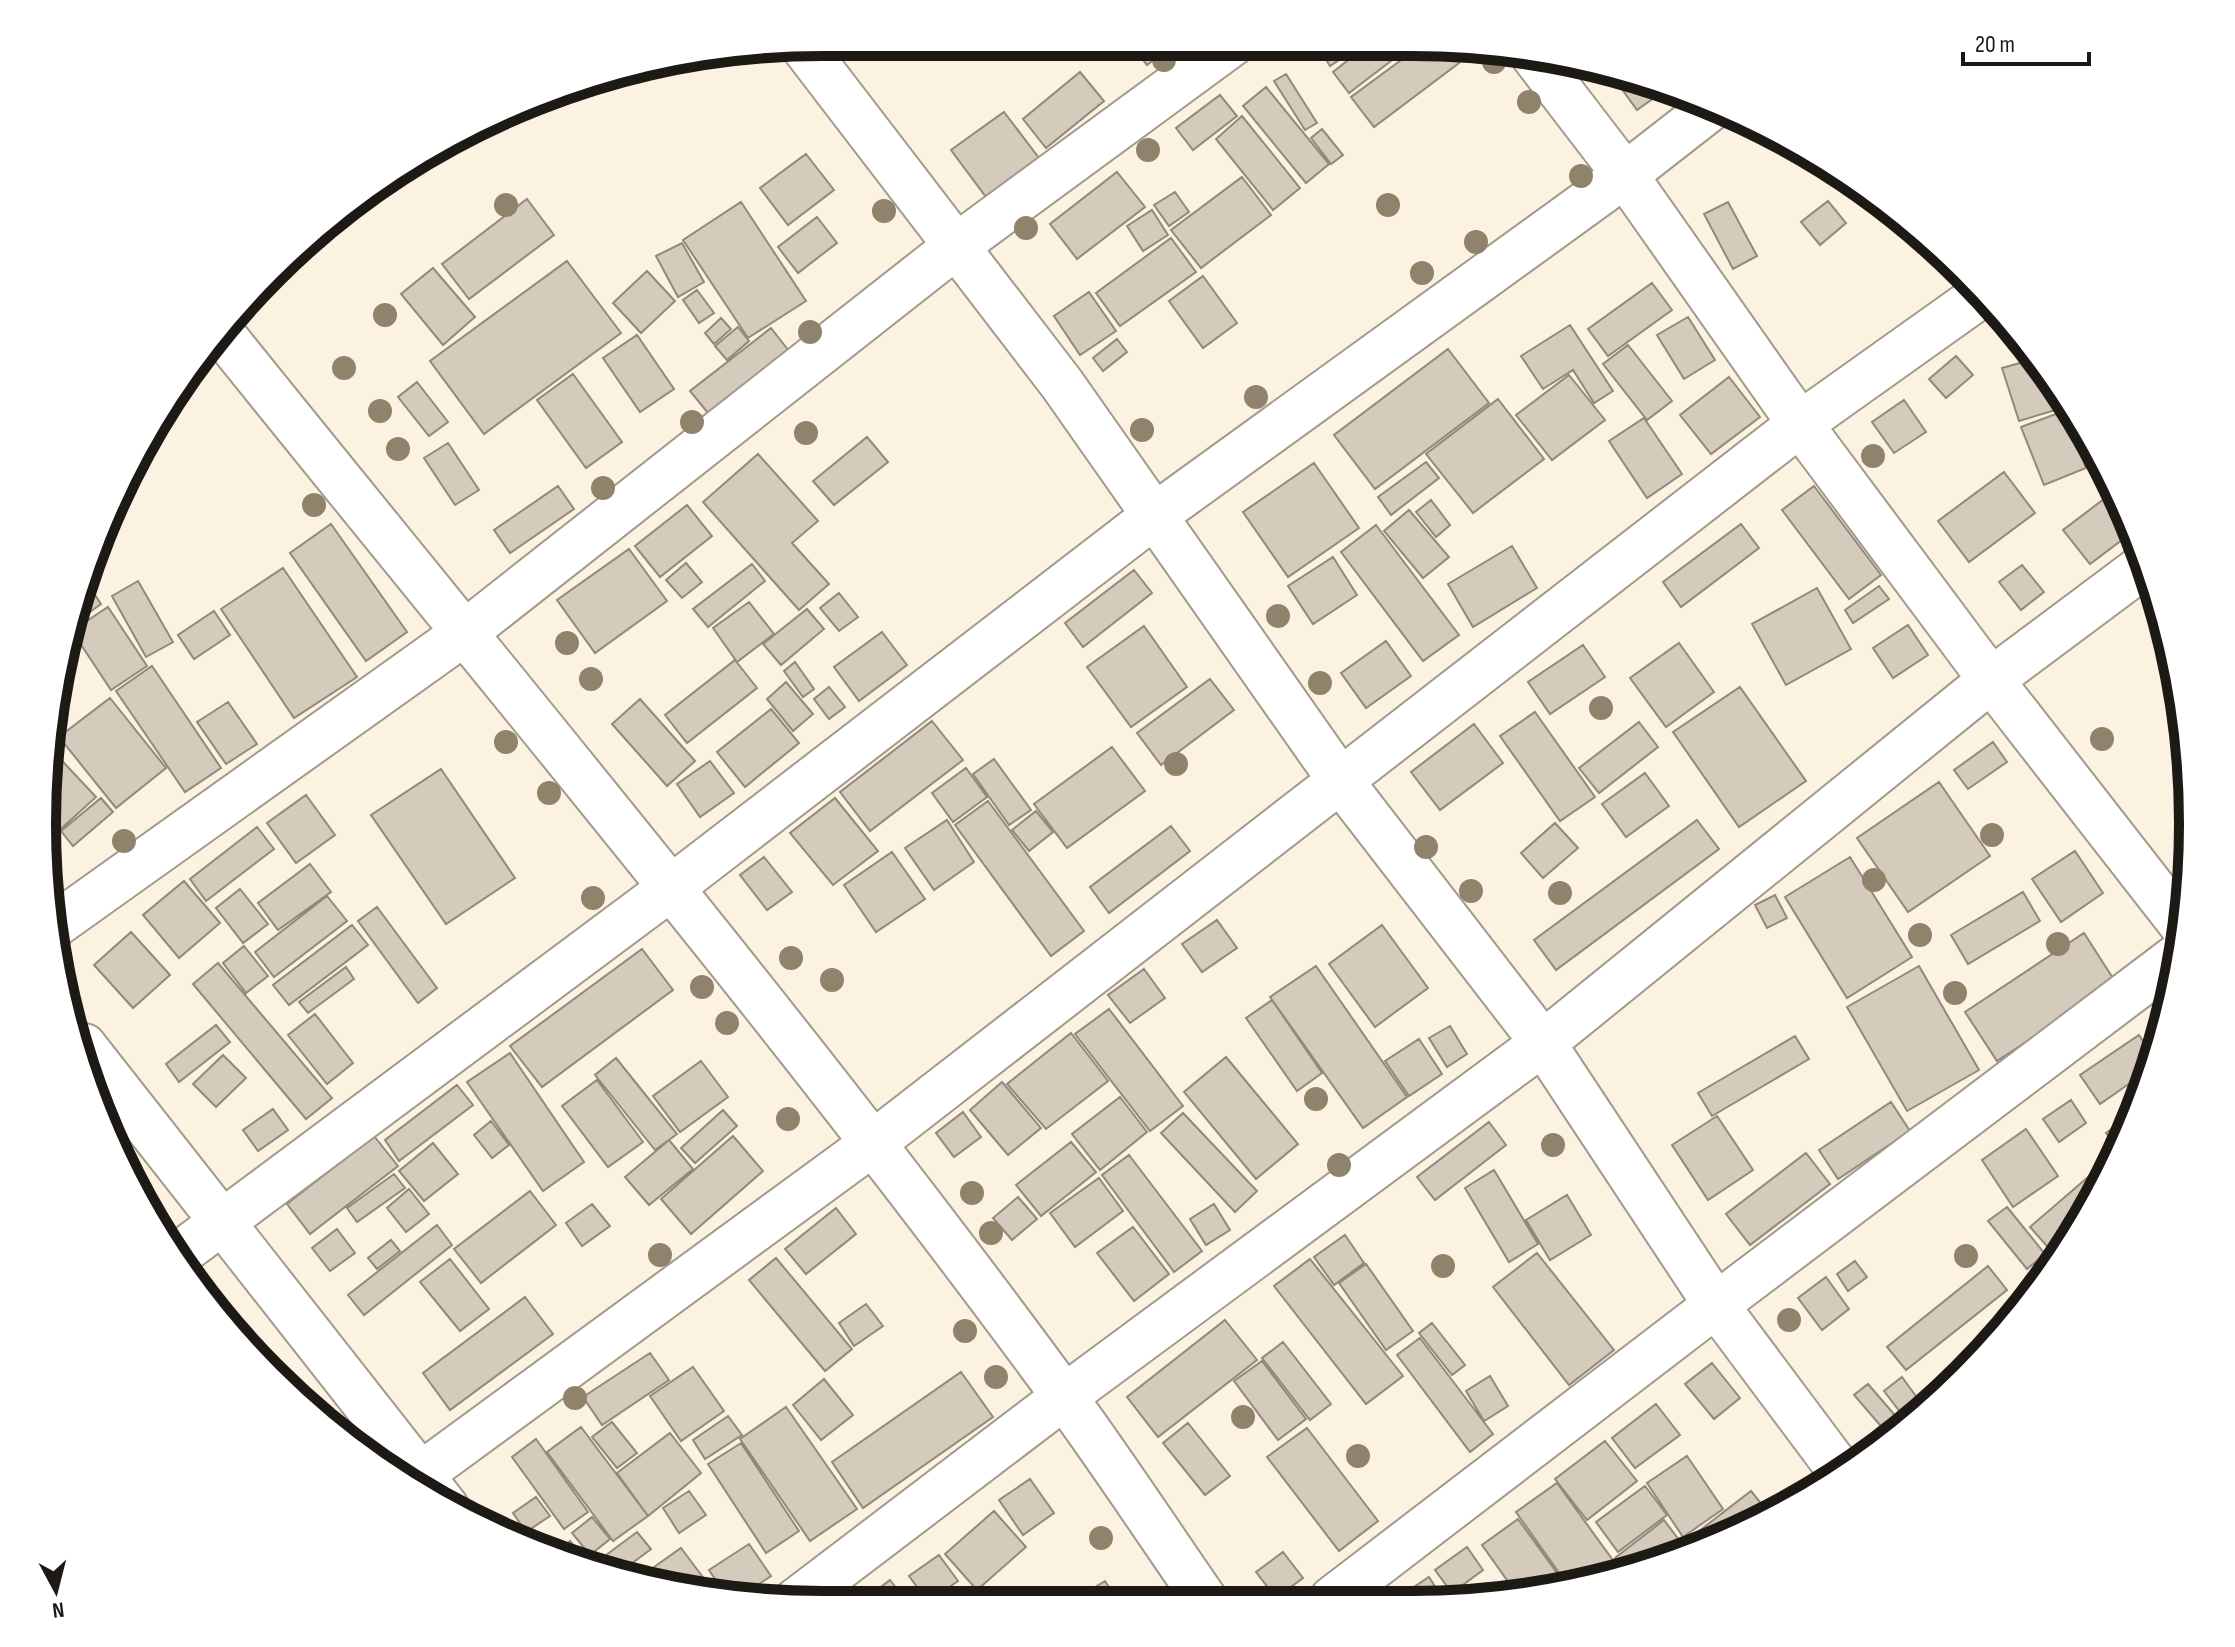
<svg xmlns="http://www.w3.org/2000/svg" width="2235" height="1647" font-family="'Sofia Sans Condensed',sans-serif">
<rect width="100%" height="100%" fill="#fcf2e2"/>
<path fill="#d5cbbc" stroke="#92897b" stroke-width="2" d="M1130 43H1175L1147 65Z
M1316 43H1364L1330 66Z
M1370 43H1399L1404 51 1349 93 1333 72Z
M1423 44H1445L1459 63 1374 127 1351 97Z
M1606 67 1613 69 1669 87 1637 110Z
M1080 72 1104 101 1046 148 1023 119Z
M1286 74 1317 123 1305 130 1274 81Z
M1266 87 1329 164 1306 183 1243 106Z
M1220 95 1237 116 1193 150 1176 128Z
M1004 112 1039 158 986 197 951 150Z
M1242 116 1300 188 1273 210 1216 139Z
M1322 129 1343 155 1331 164 1311 138Z
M806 154 834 190 788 225 760 188Z
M1117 172 1145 207 1077 259 1050 224Z
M1242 177 1271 215 1201 268 1171 230Z
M1175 192 1189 212 1169 226 1154 205Z
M527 199 554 235 469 299 442 264Z
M1828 201 1846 223 1820 245 1801 222Z
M741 202 806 301 748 338 683 240Z
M1728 202 1757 256 1733 269 1704 214Z
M1152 210 1168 235 1143 251 1127 226Z
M817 217 837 243 798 273 778 247Z
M1171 238 1196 272 1120 326 1096 293Z
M682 243 704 282 678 297 656 256Z
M567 261 621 333 484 434 430 361Z
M433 268 475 317 443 345 401 294Z
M647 271 675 301 641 333 613 303Z
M1203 276 1237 323 1203 348 1169 301Z
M1652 283 1672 310 1608 356 1588 329Z
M697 290 714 313 699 323 683 300Z
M1089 292 1116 331 1080 355 1054 316Z
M1688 317 1715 360 1684 379 1657 335Z
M721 318 731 329 714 344 705 333Z
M1570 325 1613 391 1594 403 1573 370 1543 389 1521 356Z
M738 327 749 341 727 360 715 346Z
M771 328 789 351 708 413 690 391Z
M637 335 674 389 640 412 603 358Z
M1117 339 1127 352 1103 371 1093 358Z
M1628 345 1672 401 1647 420 1603 364Z
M1448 349 1489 403 1375 489 1334 435Z
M1956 356 1973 375 1946 398 1929 379Z
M2038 358 2056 387 2062 408 2019 421 2002 368Z
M573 374 622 442 586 468 537 400Z
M1569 375 1605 420 1552 460 1516 415Z
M1729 377 1760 417 1711 454 1680 415Z
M417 382 448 422 429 436 398 397Z
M1498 399 1544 459 1473 513 1426 454Z
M1904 400 1926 432 1894 453 1872 422Z
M2064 411 2086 468 2044 485 2021 427Z
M1644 418 1682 474 1647 498 1609 441Z
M867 437 888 462 834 505 813 481Z
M448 443 479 490 455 505 424 458Z
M758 454 818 521 792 543 829 584 799 610 703 502Z
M1426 462 1439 478 1391 515 1378 497Z
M1314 463 1359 528 1288 577 1243 512Z
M2004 472 2035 513 1969 562 1938 521Z
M558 486 574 509 510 553 494 530Z
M1814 486 1881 575 1849 599 1782 510Z
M2104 499 2131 533 2090 564 2063 530Z
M1431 500 1450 525 1436 537 1416 512Z
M687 505 712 536 660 577 635 546Z
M1409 510 1449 557 1423 578 1384 531Z
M331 524 407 632 366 661 290 553Z
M1741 524 1759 548 1681 607 1663 582Z
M1376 525 1459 635 1423 661 1341 552Z
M1512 546 1537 588 1473 627 1448 584Z
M629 549 667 601 595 653 557 600Z
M1333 557 1357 595 1313 624 1288 586Z
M686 563 702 582 682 598 666 580Z
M752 564 765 581 708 627 693 609Z
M2022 565 2044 592 2021 610 1999 582Z
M283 568 357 677 294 718 221 609Z
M1134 570 1152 593 1083 647 1065 623Z
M138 581 173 642 146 657 112 596Z
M87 583 101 604 73 624Z
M1879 586 1889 599 1853 623 1845 610Z
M1817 588 1851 649 1786 685 1752 624Z
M839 593 858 617 839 631 820 608Z
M749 602 774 634 737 662 713 628Z
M108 607 147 666 111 690 72 631Z
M807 609 824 629 781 665 763 644Z
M214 611 230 635 194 659 178 635Z
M1908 625 1928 655 1893 678 1873 648Z
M1144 626 1187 687 1131 727 1087 667Z
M882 632 907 665 859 701 834 667Z
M1386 641 1411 676 1366 708 1341 673Z
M1679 643 1714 692 1666 727 1630 678Z
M1583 645 1605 677 1550 714 1528 682Z
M735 660 757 688 687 743 665 715Z
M795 662 814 689 803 697 784 671Z
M152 666 221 768 185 792 116 691Z
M1210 679 1234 710 1161 765 1137 733Z
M786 682 813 714 793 731 767 699Z
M829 687 845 707 829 719 814 699Z
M1740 687 1806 781 1739 827 1673 732Z
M110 698 166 768 116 808 59 737Z
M640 699 695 761 667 786 612 724Z
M228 702 257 744 226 764 197 722Z
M771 709 799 743 745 787 717 752Z
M1535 712 1595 797 1560 821 1500 736Z
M932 721 963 760 870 831 840 792Z
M1639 722 1658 747 1599 793 1579 768Z
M1474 724 1503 763 1440 810 1411 772Z
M1993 742 2007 762 1968 789 1954 770Z
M1112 747 1145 791 1067 848 1034 804Z
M52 750 96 797 52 837 47 831Z
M994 759 1031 810 1009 825 973 774Z
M710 761 734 793 700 817 677 784Z
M966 768 987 797 953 822 932 793Z
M441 769 515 878 446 924 371 815Z
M1645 773 1669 806 1626 837 1602 804Z
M1939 782 1990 856 1908 912 1857 838Z
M306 795 335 835 296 863 267 823Z
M101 798 113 812 73 846 61 831Z
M835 798 878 851 833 885 790 833Z
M988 801 1084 931 1051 956 955 825Z
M1036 811 1053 832 1029 851 1012 830Z
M947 820 974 862 934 890 905 848Z
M1697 820 1719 849 1556 970 1534 940Z
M1555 823 1578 848 1543 878 1521 853Z
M1171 826 1190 851 1109 913 1090 887Z
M257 827 274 849 206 901 190 879Z
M2075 851 2103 893 2061 922 2032 879Z
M892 852 925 899 876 932 844 885Z
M764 857 792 892 767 910 740 875Z
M1850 857 1912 957 1847 998 1785 897Z
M310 864 331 892 278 930 258 903Z
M184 881 220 923 179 958 143 915Z
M240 889 268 924 243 943 216 908Z
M2023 892 2040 921 1968 964 1951 935Z
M1775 895 1787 918 1767 928 1755 905Z
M327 896 347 921 274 977 255 952Z
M377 907 437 988 418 1003 358 921Z
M1217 920 1237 948 1202 972 1182 944Z
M352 925 368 945 289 1005 273 985Z
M1382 925 1428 988 1375 1027 1329 964Z
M131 932 170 975 133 1008 94 965Z
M2084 933 2116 983 1997 1061 1965 1012Z
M244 946 268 976 246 993 223 963Z
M642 949 673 990 542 1087 510 1046Z
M218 963 332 1098 306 1119 193 984Z
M1316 966 1407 1097 1363 1128 1270 997Z
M1919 966 1979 1070 1907 1111 1847 1007Z
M346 967 354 979 308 1013 299 1002Z
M1144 969 1165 998 1130 1023 1108 995Z
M1272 1000 1322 1073 1297 1091 1246 1018Z
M1109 1009 1183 1106 1150 1131 1075 1034Z
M315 1014 353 1063 327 1084 288 1035Z
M2164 1022 2158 1048 2148 1034Z
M216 1025 230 1042 179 1082 166 1064Z
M1450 1026 1467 1054 1447 1067 1429 1038Z
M1071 1033 1108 1081 1046 1129 1007 1084Z
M2139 1035 2155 1059 2153 1067 2100 1104 2080 1075Z
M1795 1036 1809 1059 1712 1116 1698 1093Z
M1419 1039 1442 1074 1409 1096 1385 1061Z
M510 1053 584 1162 543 1191 467 1082Z
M223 1055 246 1078 216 1107 193 1084Z
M1226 1057 1298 1144 1256 1179 1184 1092Z
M616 1058 677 1134 655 1150 595 1075Z
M701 1061 728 1097 680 1132 653 1096Z
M597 1080 643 1142 608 1167 562 1106Z
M1002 1082 1041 1128 1008 1155 970 1110Z
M457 1085 473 1105 399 1161 385 1140Z
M1120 1097 1147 1132 1100 1170 1072 1134Z
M2071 1100 2086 1123 2059 1142 2043 1119Z
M1891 1102 1910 1131 1838 1179 1819 1150Z
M273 1109 288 1130 258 1151 243 1130Z
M723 1110 737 1126 695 1163 681 1148Z
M963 1112 981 1137 954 1157 936 1133Z
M1183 1113 1257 1191 1235 1212 1161 1133Z
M2134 1113 2118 1149 2106 1133Z
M1717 1116 1753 1170 1708 1200 1672 1145Z
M491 1121 509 1145 492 1158 474 1135Z
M1489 1122 1506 1145 1435 1200 1417 1177Z
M2026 1129 2058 1176 2013 1207 1982 1160Z
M374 1136 398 1166 310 1234 287 1204Z
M733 1136 763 1171 691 1234 661 1199Z
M669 1140 693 1169 649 1205 625 1177Z
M1071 1142 1096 1172 1041 1216 1016 1185Z
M433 1143 458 1174 424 1201 399 1171Z
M1806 1153 1830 1184 1750 1245 1726 1214Z
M1129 1155 1202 1251 1174 1272 1102 1175Z
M2109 1159 2112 1163 2088 1215 2071 1239 2054 1254 2030 1227Z
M1494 1170 1538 1244 1509 1262 1465 1188Z
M394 1174 405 1188 357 1222 347 1208Z
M1099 1178 1123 1211 1075 1247 1050 1213Z
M409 1189 429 1214 406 1232 387 1208Z
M530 1191 556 1225 481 1283 454 1249Z
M1567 1195 1591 1235 1550 1260 1526 1220Z
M1018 1197 1037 1219 1012 1240 993 1218Z
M592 1204 610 1226 582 1246 566 1223Z
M1214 1204 1230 1230 1206 1245 1190 1219Z
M2007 1207 2045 1254 2027 1269 1988 1221Z
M836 1208 856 1234 806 1274 785 1249Z
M437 1225 452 1245 364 1315 348 1295Z
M1133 1227 1169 1274 1134 1301 1097 1253Z
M337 1229 355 1253 330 1271 312 1248Z
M1345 1235 1364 1263 1334 1285 1314 1257Z
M391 1240 400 1251 377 1269 368 1258Z
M1537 1253 1614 1350 1569 1385 1493 1287Z
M776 1258 852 1349 825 1371 749 1280Z
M450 1259 489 1309 460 1331 420 1282Z
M1310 1259 1403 1376 1366 1404 1274 1286Z
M1855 1261 1867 1277 1848 1291 1837 1274Z
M1366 1264 1413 1331 1386 1350 1339 1283Z
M1988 1266 2007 1290 1906 1370 1887 1347Z
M1826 1277 1849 1309 1822 1330 1798 1298Z
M525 1297 553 1334 450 1410 423 1373Z
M866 1304 883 1326 854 1346 839 1323Z
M1225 1320 1257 1360 1158 1437 1127 1397Z
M1432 1323 1465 1365 1452 1375 1419 1333Z
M1420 1338 1493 1434 1470 1452 1397 1355Z
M1283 1342 1331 1404 1310 1420 1262 1358Z
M650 1353 669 1380 602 1425 583 1397Z
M1262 1361 1306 1419 1278 1440 1234 1381Z
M1712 1363 1740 1398 1714 1419 1685 1384Z
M693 1367 724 1411 681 1441 650 1396Z
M961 1372 993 1417 863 1508 832 1462Z
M1490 1376 1508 1406 1484 1421 1466 1391Z
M1902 1377 1921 1403 1904 1417 1884 1391Z
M824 1379 853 1415 821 1440 793 1405Z
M1868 1384 1905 1427 1892 1439 1854 1395Z
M1656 1404 1680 1435 1635 1468 1612 1438Z
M786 1407 857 1509 810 1541 740 1439Z
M728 1416 742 1435 705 1459 693 1440Z
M612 1422 637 1453 617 1468 592 1437Z
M1188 1423 1230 1476 1205 1495 1163 1443Z
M581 1427 648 1516 613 1541 547 1452Z
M1307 1428 1378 1521 1339 1551 1267 1457Z
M670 1433 701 1473 648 1516 617 1473Z
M536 1439 588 1512 564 1529 512 1457Z
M1605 1441 1637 1481 1587 1520 1555 1479Z
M741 1443 799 1531 766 1553 708 1464Z
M1687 1456 1723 1509 1683 1537 1647 1483Z
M1030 1479 1054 1513 1023 1535 999 1500Z
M1557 1483 1620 1570 1567 1584 1516 1512Z
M1645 1486 1667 1515 1618 1552 1596 1522Z
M689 1491 706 1515 679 1533 663 1508Z
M1751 1491 1768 1512 1710 1546 1693 1550 1686 1541Z
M536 1497 550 1516 526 1532 513 1513Z
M994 1511 1026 1547 977 1590 945 1554Z
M592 1517 610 1539 590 1555 572 1533Z
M1518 1519 1565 1584 1519 1597 1482 1545Z
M1664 1520 1688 1552 1623 1569 1615 1558Z
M637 1532 651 1549 619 1573 590 1567Z
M570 1541 587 1561 582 1566 552 1554Z
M749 1544 771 1576 740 1597 725 1594 709 1570Z
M1467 1547 1483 1570 1452 1593 1435 1570Z
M681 1548 714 1592 640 1577Z
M1283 1552 1303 1578 1276 1598 1256 1572Z
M939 1555 958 1581 928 1602 909 1576Z
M1429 1577 1443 1599H1396Z
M890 1580 907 1602 860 1603Z
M1105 1581 1118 1601H1079L1077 1598Z"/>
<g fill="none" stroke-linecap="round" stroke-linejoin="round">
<g stroke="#a2998a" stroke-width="48">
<path id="minor" d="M802 45 1062 384 1340 780 1543 1043 1716 1305 1840 1471
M1533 55 1625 175 1800 424 1991 680 2185 929
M224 336C506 687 797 1032 1063 1395 1112 1462 1158 1532 1205 1600
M55 925 463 634 955 247 1233 43
M84 1046 446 1507
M178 1255 672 887 1154 516 1625 175 1716 104
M409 1483 872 1144 1800 424 1984 293
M1332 1599 1716 1305 2179 955
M793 1603 1064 1397 1543 1043 1991 680 2145 565"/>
</g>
<use href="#minor" stroke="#fff" stroke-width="44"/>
</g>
<g fill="#90836c">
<circle cx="1164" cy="60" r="12"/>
<circle cx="1494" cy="62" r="12"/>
<circle cx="1529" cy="102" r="12"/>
<circle cx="1148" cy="150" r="12"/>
<circle cx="1581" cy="176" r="12"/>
<circle cx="506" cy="205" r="12"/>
<circle cx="1388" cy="205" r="12"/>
<circle cx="884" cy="211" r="12"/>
<circle cx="1026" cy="228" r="12"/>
<circle cx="1476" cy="242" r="12"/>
<circle cx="1422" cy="273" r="12"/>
<circle cx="385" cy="315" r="12"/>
<circle cx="810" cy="332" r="12"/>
<circle cx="344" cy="368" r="12"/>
<circle cx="1256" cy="397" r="12"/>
<circle cx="380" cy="411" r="12"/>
<circle cx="692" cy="422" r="12"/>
<circle cx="1142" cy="430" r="12"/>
<circle cx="806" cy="433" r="12"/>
<circle cx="398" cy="449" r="12"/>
<circle cx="1873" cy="456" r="12"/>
<circle cx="603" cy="488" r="12"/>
<circle cx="314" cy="505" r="12"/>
<circle cx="1278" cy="616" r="12"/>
<circle cx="567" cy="643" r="12"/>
<circle cx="591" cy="679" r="12"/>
<circle cx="1320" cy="683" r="12"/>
<circle cx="1601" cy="708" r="12"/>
<circle cx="2102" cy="739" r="12"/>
<circle cx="506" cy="742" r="12"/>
<circle cx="1176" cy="764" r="12"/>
<circle cx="549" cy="793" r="12"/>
<circle cx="1992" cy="835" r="12"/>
<circle cx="124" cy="841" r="12"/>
<circle cx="1426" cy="847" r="12"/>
<circle cx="1874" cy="880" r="12"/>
<circle cx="1471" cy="891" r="12"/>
<circle cx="1560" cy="893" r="12"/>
<circle cx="593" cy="898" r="12"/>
<circle cx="1920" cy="935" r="12"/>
<circle cx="2058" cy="944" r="12"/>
<circle cx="791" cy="958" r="12"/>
<circle cx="832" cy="980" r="12"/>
<circle cx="702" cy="987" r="12"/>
<circle cx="1955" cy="993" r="12"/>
<circle cx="727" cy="1023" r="12"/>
<circle cx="1316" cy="1099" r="12"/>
<circle cx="788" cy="1119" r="12"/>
<circle cx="1553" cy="1145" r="12"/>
<circle cx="1339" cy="1165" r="12"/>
<circle cx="972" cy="1193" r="12"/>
<circle cx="991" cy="1233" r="12"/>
<circle cx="660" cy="1255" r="12"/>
<circle cx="1966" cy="1256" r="12"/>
<circle cx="1443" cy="1266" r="12"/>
<circle cx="1789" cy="1320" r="12"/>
<circle cx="965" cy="1331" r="12"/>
<circle cx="996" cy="1377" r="12"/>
<circle cx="575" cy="1398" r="12"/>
<circle cx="1243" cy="1417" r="12"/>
<circle cx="1358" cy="1456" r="12"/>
<circle cx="1101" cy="1538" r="12"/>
</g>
<path d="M0 0H2235V1647H0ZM823 56H1412A767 767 0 0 1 2179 823V824A767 767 0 0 1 1412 1591H823A767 767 0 0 1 56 824V823A767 767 0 0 1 823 56Z" fill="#fff" fill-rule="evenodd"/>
<path fill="none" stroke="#1d1914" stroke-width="10" d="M823 56H1412A767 767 0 0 1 2179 823V824A767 767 0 0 1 1412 1591H823A767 767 0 0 1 56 824V823A767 767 0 0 1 823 56Z"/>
<g transform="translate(56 1591) rotate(173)" stroke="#ffffff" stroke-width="6" paint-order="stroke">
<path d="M0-6L14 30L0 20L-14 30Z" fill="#1d1914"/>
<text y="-12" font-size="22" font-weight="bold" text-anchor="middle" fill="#1d1914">N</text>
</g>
<path d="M1963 52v12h126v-12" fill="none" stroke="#1d1914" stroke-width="4"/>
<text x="1975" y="52" font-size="24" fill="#1d1914" stroke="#ffffff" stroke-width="6" paint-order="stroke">20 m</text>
</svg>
